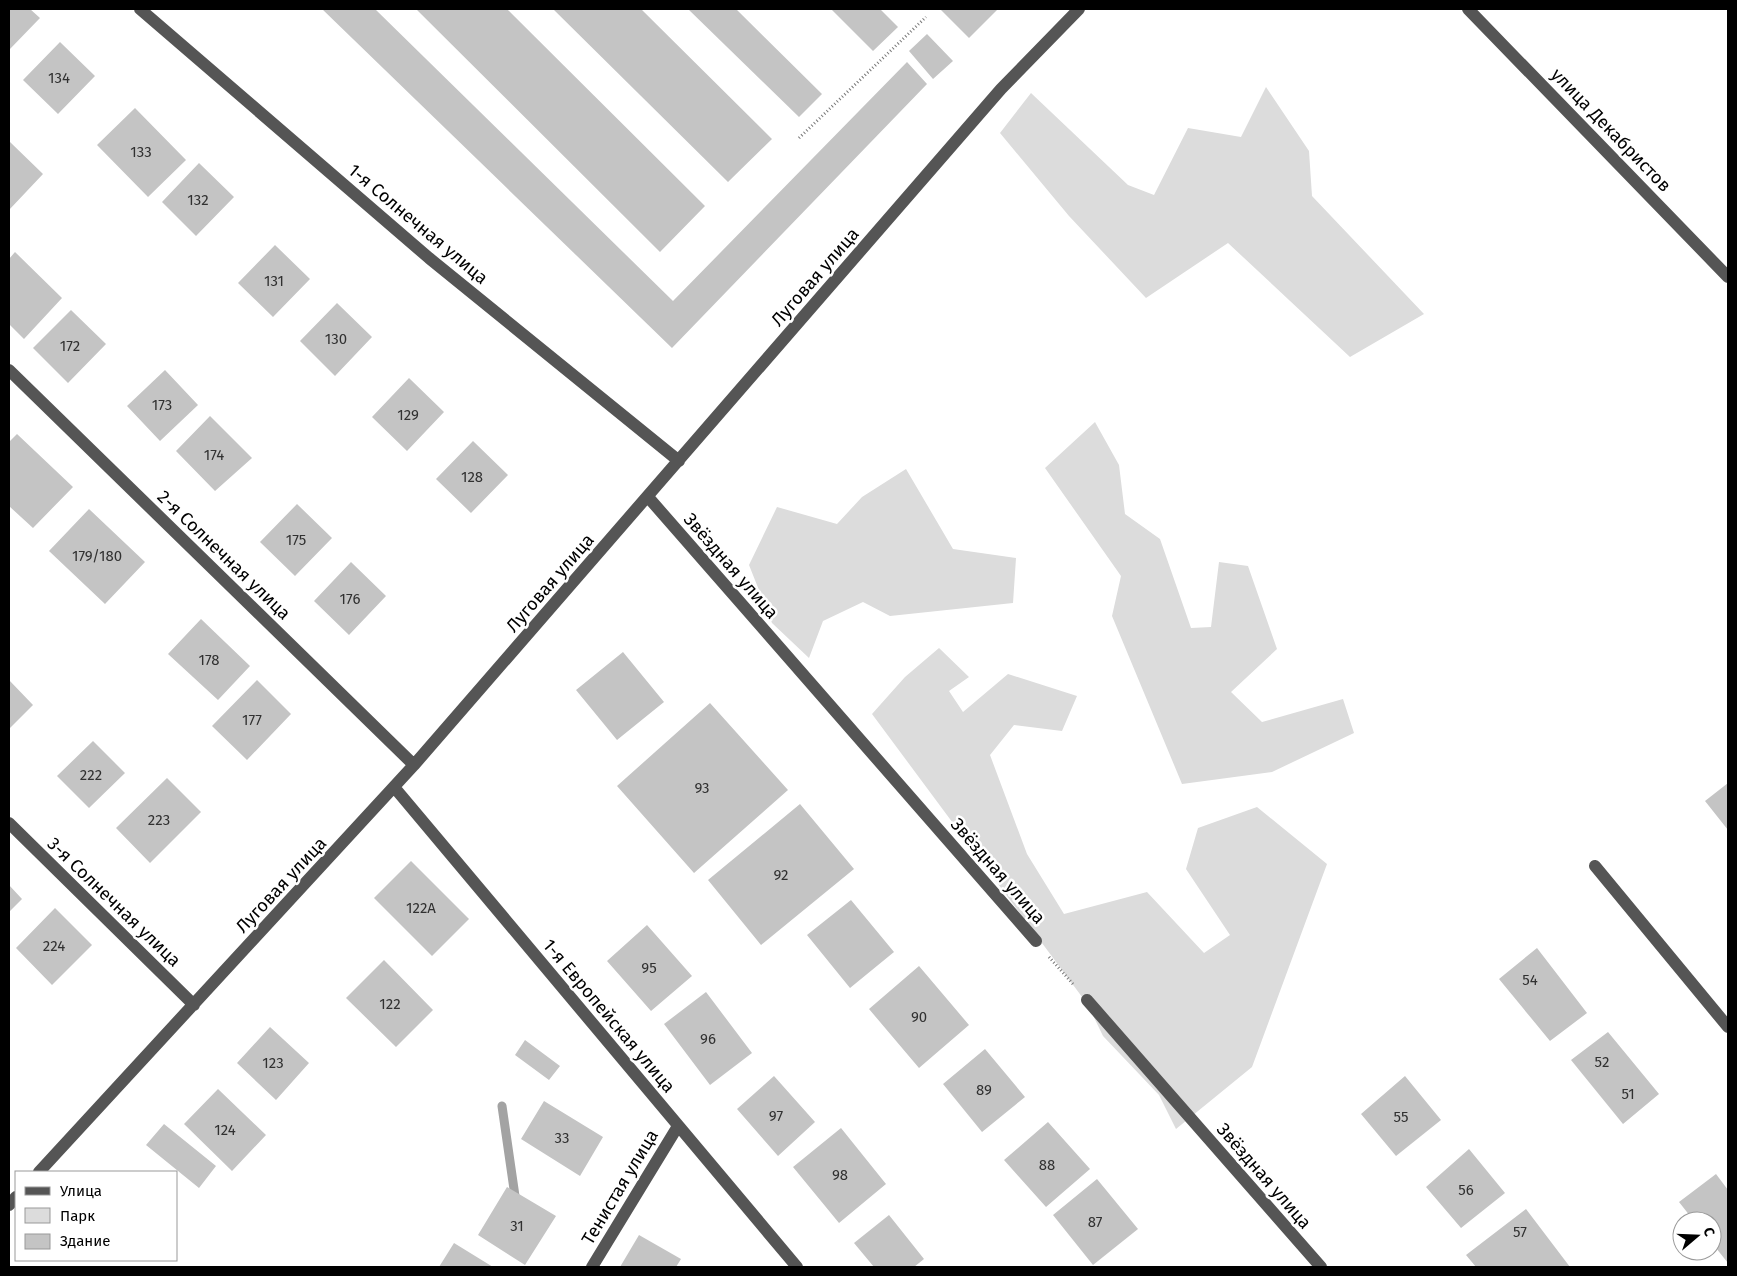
<svg xmlns="http://www.w3.org/2000/svg" width="1737" height="1276" font-family="'Fira Sans',sans-serif">
<rect width="100%" height="100%" fill="#fff"/>
<path fill="#dcdcdc" d="M1266 87 1309 151 1312 196 1424 314 1350 357 1228 243 1146 298 1069 216 1000 133 1031 93 1128 185 1154 195 1188 128 1241 137Z
M1095 422 1119 465 1125 514 1160 539 1191 628 1211 627 1219 562 1248 566 1277 649 1231 692 1262 722 1343 699 1354 733 1272 772 1182 784 1112 616 1121 576 1045 468Z
M906 469 953 549 1016 558 1013 603 890 616 863 602 823 621 809 658 772 623 749 565 777 507 837 524 862 497Z
M939 648 969 677 949 691 963 712 1008 674 1077 696 1062 731 1014 725 990 755 1027 854 1064 914 1147 892 1204 953 1230 935 1186 869 1198 828 1257 807 1327 864 1252 1067 1176 1129 1159 1095 1103 1036 1088 1005 872 714 905 677Z"/>
<g fill="none" stroke-linecap="round" stroke-linejoin="round">
<path stroke="#a3a3a3" stroke-width="9" d="M502 1106 516 1203"/>
</g>
<path fill="#c4c4c4" d="M9 9H30L40 18 9 50Z
M322 9H375L673 301 907 62 927 84 672 348Z
M416 9H507L705 206 660 252Z
M553 9H641L772 139 728 182Z
M688 9H736L822 94 799 117Z
M831 9H880L898 27 873 51Z
M940 9H998L969 38Z
M927 34 953 61 933 79 909 51Z
M60 42 95 76 58 114 23 80Z
M135 108 186 160 148 197 97 145Z
M9 141 43 174 9 210Z
M199 163 234 197 196 236 162 202Z
M275 245 310 279 273 317 238 283Z
M15 252 62 298 24 339 9 324V259Z
M337 303 372 337 335 376 300 341Z
M71 310 106 344 68 383 33 348Z
M165 370 198 405 160 441 127 406Z
M409 378 444 412 407 451 372 417Z
M210 416 252 458 215 491 176 451Z
M17 434 73 487 33 528 9 506V442Z
M473 441 508 475 471 513 436 479Z
M297 504 332 538 295 576 260 542Z
M89 509 145 562 105 604 49 551Z
M351 562 386 596 349 635 314 601Z
M201 619 250 666 218 700 168 654Z
M623 652 664 702 617 740 576 690Z
M9 680 33 705 9 729Z
M257 680 291 714 247 760 212 726Z
M710 703 788 790 694 873 617 786Z
M93 741 125 773 89 808 57 776Z
M167 778 201 812 150 863 116 828Z
M1728 783V830L1705 801Z
M800 804 854 869 761 945 708 880Z
M411 861 469 919 432 956 374 898Z
M9 885 22 899 9 912Z
M851 900 894 952 850 988 807 935Z
M55 908 92 945 52 985 16 948Z
M647 925 692 976 651 1011 607 961Z
M1537 948 1587 1013 1550 1041 1499 979Z
M384 960 433 1010 396 1047 346 998Z
M919 966 969 1025 919 1068 869 1009Z
M706 992 752 1053 710 1085 664 1024Z
M270 1027 309 1063 276 1100 237 1063Z
M1608 1032 1659 1094 1623 1124 1571 1060Z
M525 1040 560 1066 549 1080 515 1055Z
M985 1049 1025 1097 982 1132 943 1084Z
M774 1076 815 1122 778 1156 737 1109Z
M1405 1076 1441 1120 1396 1156 1361 1114Z
M218 1089 266 1135 232 1171 184 1124Z
M544 1101 603 1137 580 1176 521 1139Z
M1048 1122 1090 1169 1046 1207 1004 1160Z
M164 1124 216 1166 199 1188 146 1145Z
M841 1128 886 1184 839 1223 793 1167Z
M1469 1149 1505 1193 1461 1228 1426 1187Z
M1716 1174 1728 1190V1263L1712 1243V1221H1694L1679 1202Z
M1097 1179 1138 1229 1093 1265 1053 1215Z
M507 1187 556 1216 525 1265 478 1235Z
M1526 1209 1570 1267H1476L1466 1255Z
M889 1215 924 1259 914 1267H874L854 1243Z
M639 1235 681 1259 676 1267H620Z
M454 1243 493 1267H439Z"/>
<g fill="none" stroke-linecap="round" stroke-linejoin="round">
<path stroke="#777" stroke-width="3" stroke-dasharray="1 2.5" stroke-linecap="butt" d="M799 138 926 17
M1049 957 1073 984"/>
<path stroke="#555" stroke-width="12" d="M140 9 429 258 679 461
M1468 9 1728 277
M9 370 414 765
M648 497 1036 941
M394 787 797 1267
M9 823 194 1005
M1595 866 1728 1027
M1087 1000 1321 1267
M39 1172 414 765 1001 89 1079 9
M9 1205 16 1197
M592 1267 678 1126"/>
</g>
<g text-anchor="middle" stroke-width="5" stroke-linejoin="round" paint-order="stroke">
<g font-size="15" fill="#313131">
<text x="59" y="83">134</text>
<text x="141" y="157">133</text>
<text x="198" y="205">132</text>
<text x="274" y="286">131</text>
<text x="336" y="344">130</text>
<text x="70" y="351">172</text>
<text x="162" y="410">173</text>
<text x="408" y="420">129</text>
<text x="214" y="460">174</text>
<text x="472" y="482">128</text>
<text x="296" y="545">175</text>
<text x="97" y="561">179/180</text>
<text x="350" y="604">176</text>
<text x="209" y="665">178</text>
<text x="252" y="725">177</text>
<text x="91" y="780">222</text>
<text x="702" y="793">93</text>
<text x="159" y="825">223</text>
<text x="781" y="880">92</text>
<text x="421" y="913">122А</text>
<text x="54" y="951">224</text>
<text x="649" y="973">95</text>
<text x="1530" y="985">54</text>
<text x="390" y="1009">122</text>
<text x="919" y="1022">90</text>
<text x="708" y="1044">96</text>
<text x="1602" y="1067">52</text>
<text x="273" y="1068">123</text>
<text x="984" y="1095">89</text>
<text x="1628" y="1099">51</text>
<text x="776" y="1121">97</text>
<text x="1401" y="1122">55</text>
<text x="225" y="1135">124</text>
<text x="562" y="1143">33</text>
<text x="1047" y="1170">88</text>
<text x="840" y="1180">98</text>
<text x="1466" y="1195">56</text>
<text x="1095" y="1227">87</text>
<text x="517" y="1231">31</text>
<text x="1520" y="1237">57</text>
</g>
<g font-size="18" fill="#000" stroke="#fff">
<text transform="translate(1611 130) rotate(46)" y="6">улица Декабристов</text>
<text transform="translate(418 224) rotate(40)" y="6">1-я Солнечная улица</text>
<text transform="translate(815 277) rotate(-49)" y="6">Луговая улица</text>
<text transform="translate(224 555) rotate(44)" y="6">2-я Солнечная улица</text>
<text transform="translate(731 566) rotate(49)" y="6">Звёздная улица</text>
<text transform="translate(550 583) rotate(-49)" y="6">Луговая улица</text>
<text transform="translate(998 871) rotate(49)" y="6">Звёздная улица</text>
<text transform="translate(281 885) rotate(-47)" y="6">Луговая улица</text>
<text transform="translate(114 902) rotate(44)" y="6">3-я Солнечная улица</text>
<text transform="translate(609 1016) rotate(50)" y="6">1-я Европейская улица</text>
<text transform="translate(1264 1176) rotate(49)" y="6">Звёздная улица</text>
<text transform="translate(620 1187) rotate(-59)" y="6">Тенистая улица</text>
</g>
</g>
<rect width="1737" height="1276" fill="none" stroke="#000000" stroke-width="20"/>
<rect x="15" y="1171" width="162" height="90" fill="#ffffff" stroke="#999999"/>
<rect x="25" y="1187" width="25" height="8" fill="#555555" stroke="#999999"/>
<text x="60" y="1196" font-size="15" fill="#000000">Улица</text>
<rect x="25" y="1208" width="25" height="15" fill="#dcdcdc" stroke="#999999"/>
<text x="60" y="1221" font-size="15" fill="#000000">Парк</text>
<rect x="25" y="1234" width="25" height="15" fill="#c4c4c4" stroke="#999999"/>
<text x="60" y="1246" font-size="15" fill="#000000">Здание</text>
<g transform="translate(1697 1236) rotate(71)"><circle r="24" fill="#ffffff" stroke="#999999"/>
<path d="M0-4L9 19L0 12L-9 19Z" fill="#000000"/>
<text y="-8" font-size="14" font-weight="bold" text-anchor="middle" fill="#000000">С</text>
</g>
</svg>
